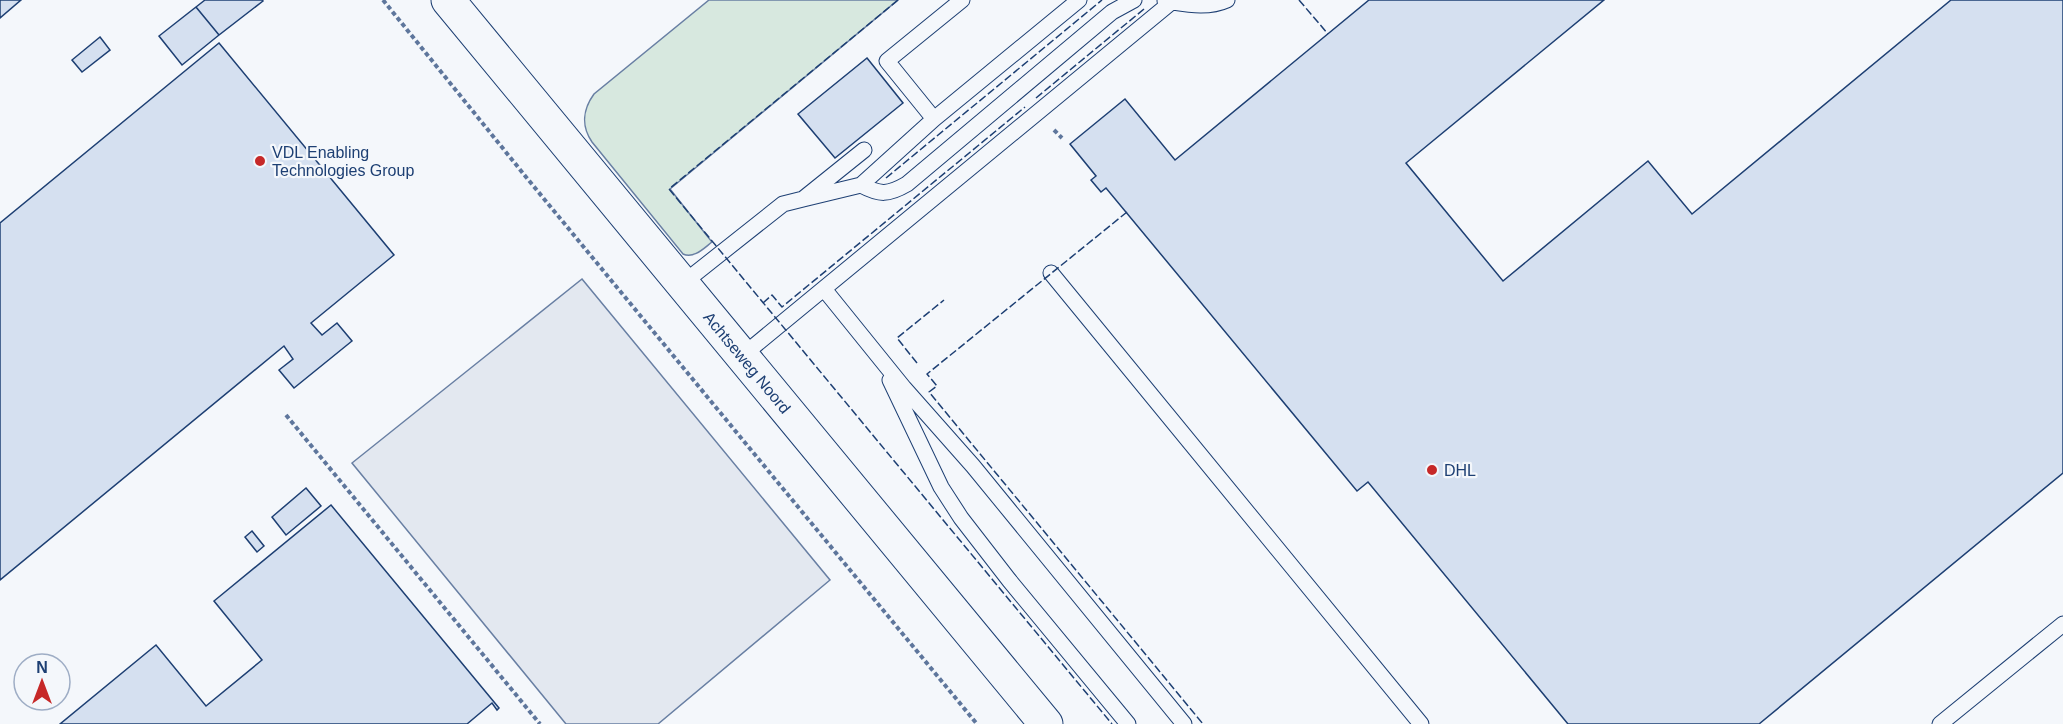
<svg xmlns="http://www.w3.org/2000/svg" width="2063" height="724" font-family="Helvetica,sans-serif">
<rect width="100%" height="100%" fill="#f4f7fb"/>
<path fill="#d7e8df" stroke="#687fa3" stroke-width="1.5" d="M709 0H898L670 189 712 242C704 248 694 259 683 254L592 142C581 126 583 109 594 94Z"/>
<path fill="#e3e8f0" stroke="#687fa3" stroke-width="1.5" d="M582 279 830 580 658 724H566L352 463Z"/>
<path fill="#d5e0f0" stroke="#1d3f73" stroke-width="1.5" d="M0 0H21L0 18Z
M205 0H262L263 1 219 35 196 7Z
M1369 0H1604L1406 163 1503 281 1648 161 1692 214 1951 0H2063V473L1759 724H1568L1368 482 1357 491 1106 188 1101 192 1091 180 1096 176 1070 144 1125 99 1175 160Z
M196 7 219 35 182 65 159 36Z
M100 37 110 50 82 72 72 60Z
M219 43 394 255 311 323 322 335 337 323 352 341 294 388 279 370 293 359 284 346 0 580V223Z
M867 58 903 103 835 158 798 114Z
M306 488 321 506 286 535 272 517Z
M331 505 499 708 497 710 492 703 467 724H60L156 645 206 706 262 660 214 601Z
M252 531 264 546 257 552 245 537Z"/>
<g fill="none" stroke-linecap="round" stroke-linejoin="round">
<g stroke="#1d3f73" stroke-width="17">
<path id="service" d="M1165 1C1186 4 1207 9 1227 0
M934 119 887 61 962 0
M861 185C880 195 888 195 907 184L1112 12 1134 0
M803 199 861 185 934 119 1079 0
M1051 273 1421 724
M682 284 783 204 803 199 864 150
M824 289 904 388 973 466 1184 724
M742 356 1174 0
M890 380 941 487 961 518 1009 580 1128 724
M1940 724 2063 624"/>
</g>
<g stroke="#1d3f73" stroke-width="35">
<g id="tertiary">
<path id="s1" d="M448 0 1046 724"/>
</g>
</g>
<path stroke="#5e769c" stroke-width="4" stroke-dasharray="4.5 3" stroke-linecap="butt" d="M383 0 526 177 977 724
M1054 130 1062 138
M286 415 540 724"/>
<use href="#service" stroke="#f4f7fb" stroke-width="15"/>
<use href="#tertiary" stroke="#f4f7fb" stroke-width="33"/>
<path stroke="#1d3f73" stroke-width="1.5" stroke-dasharray="8 3" stroke-linecap="butt" d="M898 0 669 189 1112 724
M1299 0 1328 34
M1036 98 1144 9
M886 178 1102 0
M1127 212 927 374 937 386 929 392 1203 724
M763 303 772 295 782 307 1025 107
M917 363 897 338 944 300"/>
</g>
<g fill="#c62828" stroke="#f4f7fb" stroke-width="2">
<circle cx="260" cy="161" r="6"/>
<circle cx="1432" cy="470" r="6"/>
</g>
<g text-anchor="middle" stroke-width="4.5" stroke-linejoin="round" paint-order="stroke">
<g font-size="16" fill="#1d3f73" stroke="#f4f7fb" text-anchor="start">
<text x="272" y="158">VDL Enabling<tspan x="272" dy="18">Technologies Group</tspan></text>
<text x="1444" y="476">DHL</text>
</g>
<g font-size="16" fill="#1d3f73" stroke="#f4f7fb">
<text dy="6" stroke="none"><textPath href="#s1" startOffset="470">Achtseweg Noord</textPath></text>
</g>
</g>
<g transform="translate(42 682)"><circle r="28" fill="#f4f7fb" stroke="#9eadc5" stroke-width="1.5"/>
<path d="M0-4.5L10 22L0 15L-10 22Z" fill="#c62828"/>
<text y="-9" font-size="16" font-weight="bold" text-anchor="middle" fill="#1d3f73">N</text>
</g>
</svg>
